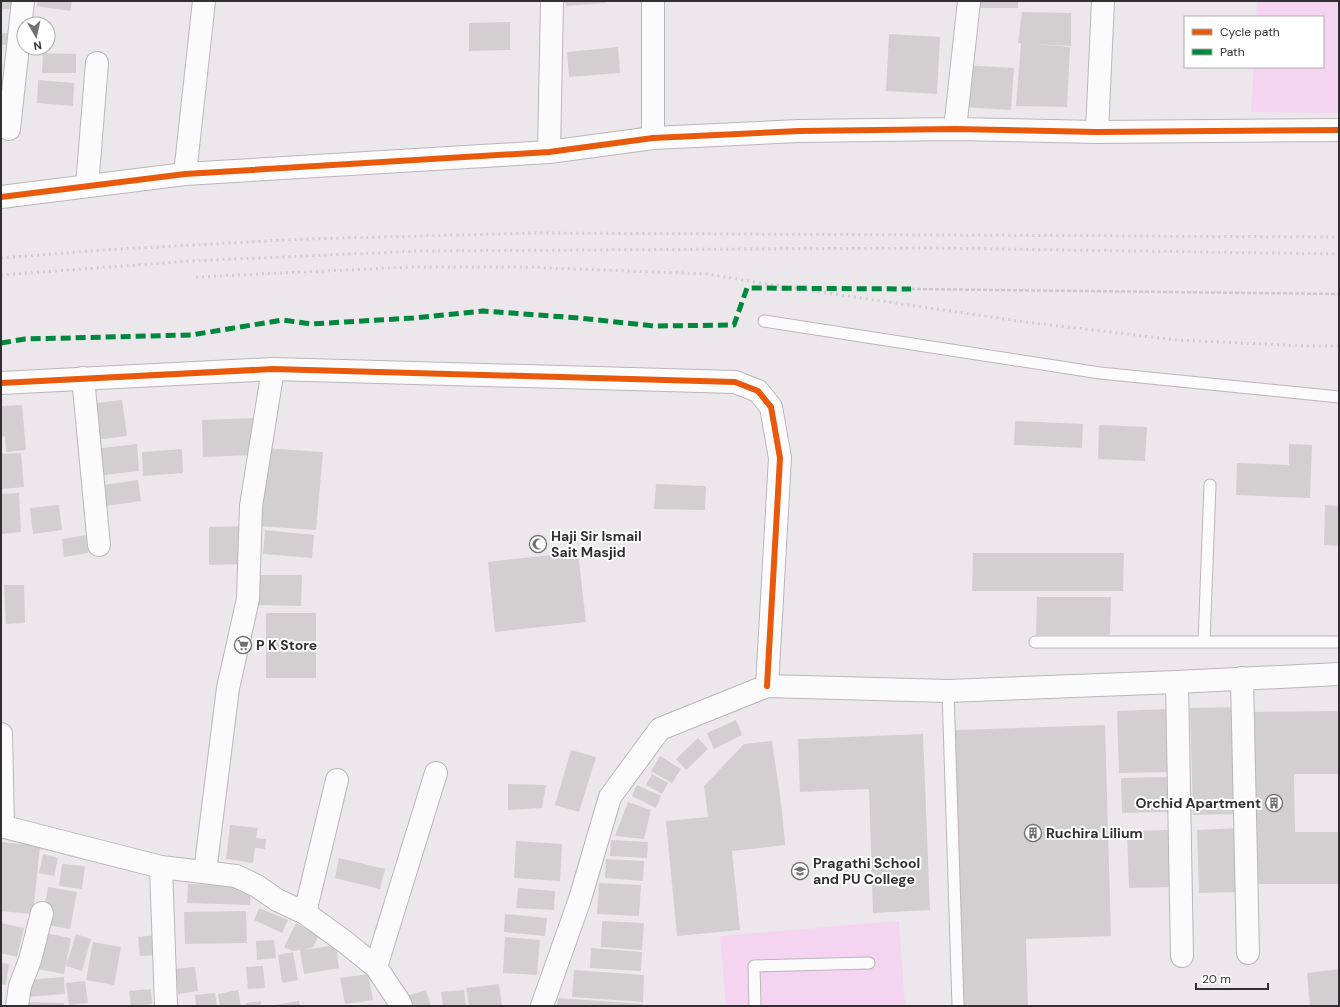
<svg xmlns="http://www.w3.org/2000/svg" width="1340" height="1007" font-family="'DM Sans',sans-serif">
<rect width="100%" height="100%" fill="#ece7eb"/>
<path fill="#f4d4f0" d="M1257 1H1339V113L1251 112 1254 67H1323V17H1256Z
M899 921 905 1006H726L720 936Z"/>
<path fill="#d2cfd1" d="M1 1H20L19 10 1 9Z
M38 1H72L70 11 37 6Z
M565 1H605V3L566 6Z
M970 1H1018V8H969Z
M1022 12 1071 13V46L1032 44 1070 47 1067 107 1016 106 1021 43H1018Z
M510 22V50L469 51V23Z
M1 33H14L13 45H1Z
M889 34 940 37 937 94 886 91Z
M618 47 620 73 569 77 567 52Z
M43 53 76 54V73H42Z
M963 65 1014 68 1011 110 962 107Z
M38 80 74 83 73 106 37 103Z
M122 400 127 436 94 440 90 404Z
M22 405 26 450 6 452 5 436 1 437V406Z
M254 418 255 455 203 457 202 420Z
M1015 421 1083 424 1082 448 1014 445Z
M1099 425 1147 427 1145 461 1098 459Z
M137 444 139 471 96 476 93 449Z
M1289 444 1312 445 1310 498 1236 495 1237 463 1289 465Z
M264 448 323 452 316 530 258 526Z
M182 449 183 473 143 476 142 452Z
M21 453 24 487 1 489V454Z
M138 480 141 501 99 507 96 486Z
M656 484 706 486 705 510 654 509Z
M19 493 21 532 1 534V494Z
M59 505 62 530 33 534 30 508Z
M1325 505 1339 506V546L1324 545Z
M246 526 247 564 209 565V527Z
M265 530 314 535 312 558 263 554Z
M86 535 88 553 64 557 62 539Z
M578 552 586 622 495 632 488 562Z
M973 553H1124L1123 591H972Z
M256 575H302L301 606 256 605Z
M4 585H24L25 623 6 624Z
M1037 597H1111L1110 635H1036Z
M266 613H316V678H266Z
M1238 707 1241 814 1193 815 1190 708Z
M1168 709 1170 772 1119 773 1117 711Z
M1339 711V774H1294L1295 832H1339V884H1255L1254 712Z
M736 720 742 735 714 749 707 733Z
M1105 725 1111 936 1026 939 1028 1006H963L955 730Z
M923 734 930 910 873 913 869 789 800 792 798 739Z
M698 738 708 749 686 770 676 759Z
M772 741 782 810 785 845 732 851 740 930 677 936 666 821 708 817 704 786 744 744Z
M571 750 596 757 579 812 555 805Z
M660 756 681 769 672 783 651 771Z
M652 774 668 783 662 794 646 785Z
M1167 777 1168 812 1122 813 1121 778Z
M508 784 546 785 542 808 508 810Z
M637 785 661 796 656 808 632 796Z
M628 802 651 810 644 839 615 836Z
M230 825 258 828 256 838 266 839 265 849 255 848 253 863 226 859Z
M1240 828 1242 892 1199 893 1197 830Z
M1171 830 1172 887 1129 888 1127 831Z
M611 840 648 842 647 858 610 856Z
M516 841 562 844 560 881 514 878Z
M1 842 40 846 33 914 1 911Z
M43 854 58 858 54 876 39 873Z
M339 858 385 869 380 889 335 878Z
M606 859 644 861 643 881 605 878Z
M62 864 85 866 82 889 59 886Z
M599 883 641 885 639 916 597 914Z
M188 884 251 886 250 905 187 903Z
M48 887 77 892 70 929 41 924Z
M518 888 555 891 554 910 516 908Z
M259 908 288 920 282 933 254 920Z
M246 911 247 943 185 944 184 912Z
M505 914 547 918 545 936 504 932Z
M602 921 644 923 642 950 601 947Z
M1 923 24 928 17 957 1 953Z
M296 923 319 935 313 947 304 950 336 945 339 968 304 974 300 950 293 951 284 947Z
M39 932 71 938 64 974 32 968Z
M76 934 91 939 82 971 66 966Z
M156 935 157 955 140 956 138 937Z
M505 937 540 940 537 975 503 973Z
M274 940 276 958 257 960 256 941Z
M93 942 121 947 114 985 86 980Z
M591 948 642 952 641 971 590 968Z
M293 952 298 980 282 983 278 955Z
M1 963 9 964 6 985 1 984Z
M263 966 265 988 248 989 246 967Z
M195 967 198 991 178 994 175 969Z
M1339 969V1006H1310L1307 973Z
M574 970 644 975 643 1002 572 997Z
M368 974 373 1000 345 1004 340 978Z
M64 977 65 994 25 997 24 980Z
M85 981 88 1003 69 1005 66 983Z
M499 984 502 1006H469L466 988Z
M151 989 152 1004 131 1006 129 991Z
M238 990 241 1006H220L218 994Z
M426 990 431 1006H408L405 996Z
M464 990 466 1006H443L441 992Z
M215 993 217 1006H196L195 995Z
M558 998 643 1004V1006H557Z
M261 1001V1006H246V1003Z
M299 1001 300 1006H275V1005Z
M22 1002 64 1003V1006H21Z"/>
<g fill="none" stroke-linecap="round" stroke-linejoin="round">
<g stroke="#bab6b9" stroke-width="13">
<path id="lane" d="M764 321 1100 373 1339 397
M1035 642H1339
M1204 642 1210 485
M948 691 958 1006
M755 1006 754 966 869 963"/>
</g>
<g stroke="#bab6b9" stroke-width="24">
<path id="street" d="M9 129 23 1
M955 129 969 1
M1097 132 1103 1
M653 138V1
M549 152 552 1
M185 174 204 1
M87 186 97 63
M1 197 185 174 549 152 653 138 799 131 955 129 1097 132 1339 130
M83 378 99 545
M1242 678 1248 953
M1177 682 1182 956
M1 734 3 827
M1 826 161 867 236 876 257 886 277 900 305 913 345 942 376 967 400 1003 401 1006
M161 867 166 1006
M205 872 228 688 248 599 251 506 273 369
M305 913 337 780
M376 967 436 773
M17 1006 20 986 30 960 42 913"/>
</g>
<g stroke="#bab6b9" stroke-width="24">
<path id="secondary" d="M1 383 273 369 735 382 758 391 771 407 780 458 767 686
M542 1006 580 899 610 797 660 729 767 686 948 691 1177 682 1339 674"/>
</g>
<path stroke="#cacaca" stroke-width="2.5" stroke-dasharray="4 2" stroke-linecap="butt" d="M911 289 1339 294"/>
<use href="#lane" stroke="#fcfbfc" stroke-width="11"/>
<use href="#street" stroke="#fcfbfc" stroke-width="22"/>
<use href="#secondary" stroke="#fcfbfc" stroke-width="22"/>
<path stroke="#cdcdcd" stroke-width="3" stroke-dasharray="2 4" stroke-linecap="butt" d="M1 258 102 250 304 239 535 233 1339 237
M1 275 191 261 418 251 929 248 1339 254
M196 277 411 267H522L708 274 773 285 1018 321 1177 340 1307 346H1339"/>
<path stroke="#00873e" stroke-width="5" stroke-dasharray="10 5" stroke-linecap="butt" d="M1 343 25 339 191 335 283 320 311 324 413 318 483 311 579 318 654 326 734 325 747 288 911 289"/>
<g stroke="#fff" stroke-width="8">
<path id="cycleway" d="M1 197 185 174 549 152 653 138 799 131 955 129 1097 132 1339 130
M1 383 273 369 735 382 758 391 771 407 780 458 767 686"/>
</g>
<use href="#cycleway" stroke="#e8590c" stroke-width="6"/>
</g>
<defs>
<g id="mosque-ring" transform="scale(0.9)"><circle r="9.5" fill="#fff" stroke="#736f73" stroke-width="1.5"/><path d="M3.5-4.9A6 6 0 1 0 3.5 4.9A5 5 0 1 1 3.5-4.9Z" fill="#736f73"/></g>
<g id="supermarket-ring" transform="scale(0.9)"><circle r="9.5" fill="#fff" stroke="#736f73" stroke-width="1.5"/><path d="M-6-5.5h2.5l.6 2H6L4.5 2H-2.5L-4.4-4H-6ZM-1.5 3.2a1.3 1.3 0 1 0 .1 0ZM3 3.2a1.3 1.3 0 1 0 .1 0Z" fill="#736f73"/></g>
<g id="building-ring" transform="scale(0.9)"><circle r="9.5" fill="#fff" stroke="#736f73" stroke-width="1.5"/><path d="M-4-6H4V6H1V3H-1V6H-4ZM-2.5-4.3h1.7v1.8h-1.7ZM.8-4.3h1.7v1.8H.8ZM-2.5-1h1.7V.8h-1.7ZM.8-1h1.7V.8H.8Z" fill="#736f73"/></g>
<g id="school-ring" transform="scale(0.9)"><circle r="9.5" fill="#fff" stroke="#736f73" stroke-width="1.5"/><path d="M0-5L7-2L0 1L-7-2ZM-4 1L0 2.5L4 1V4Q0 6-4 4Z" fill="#736f73"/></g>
</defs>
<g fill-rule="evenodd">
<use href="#mosque-ring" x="538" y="544"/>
<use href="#supermarket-ring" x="243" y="645"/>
<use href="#building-ring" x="1274" y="803"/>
<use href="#building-ring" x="1033" y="833"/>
<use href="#school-ring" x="800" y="871"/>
</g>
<g text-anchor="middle" stroke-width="4" stroke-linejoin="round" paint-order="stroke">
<g font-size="14" font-weight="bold" fill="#322f32" stroke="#fff" text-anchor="start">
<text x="551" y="541">Haji Sir Ismail<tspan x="551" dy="16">Sait Masjid</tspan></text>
<text x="256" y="650">P K Store</text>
<text x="1261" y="808" text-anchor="end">Orchid Apartment</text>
<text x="1046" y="838">Ruchira Lilium</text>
<text x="813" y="868">Pragathi School<tspan x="813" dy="16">and PU College</tspan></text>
</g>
</g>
<rect width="1340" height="1007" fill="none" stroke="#322f32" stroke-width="4"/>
<rect x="1184" y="16" width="140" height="52" fill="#ffffff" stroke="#adacad"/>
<rect x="1192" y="29" width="20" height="6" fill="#e8590c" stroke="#adacad"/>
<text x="1220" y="36" font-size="12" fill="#322f32">Cycle path</text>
<rect x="1192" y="49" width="20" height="6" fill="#00873e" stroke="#adacad"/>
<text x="1220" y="56" font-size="12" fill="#322f32">Path</text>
<g transform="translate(36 36) rotate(171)"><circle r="19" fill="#ffffff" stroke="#adacad"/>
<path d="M0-3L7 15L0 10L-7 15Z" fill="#736f73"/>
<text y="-6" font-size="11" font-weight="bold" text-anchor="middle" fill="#322f32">N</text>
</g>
<path d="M1196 983v6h72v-6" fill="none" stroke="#322f32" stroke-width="2"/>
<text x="1202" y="983" font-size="12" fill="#322f32" stroke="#ffffff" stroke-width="3" paint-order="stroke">20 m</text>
</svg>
